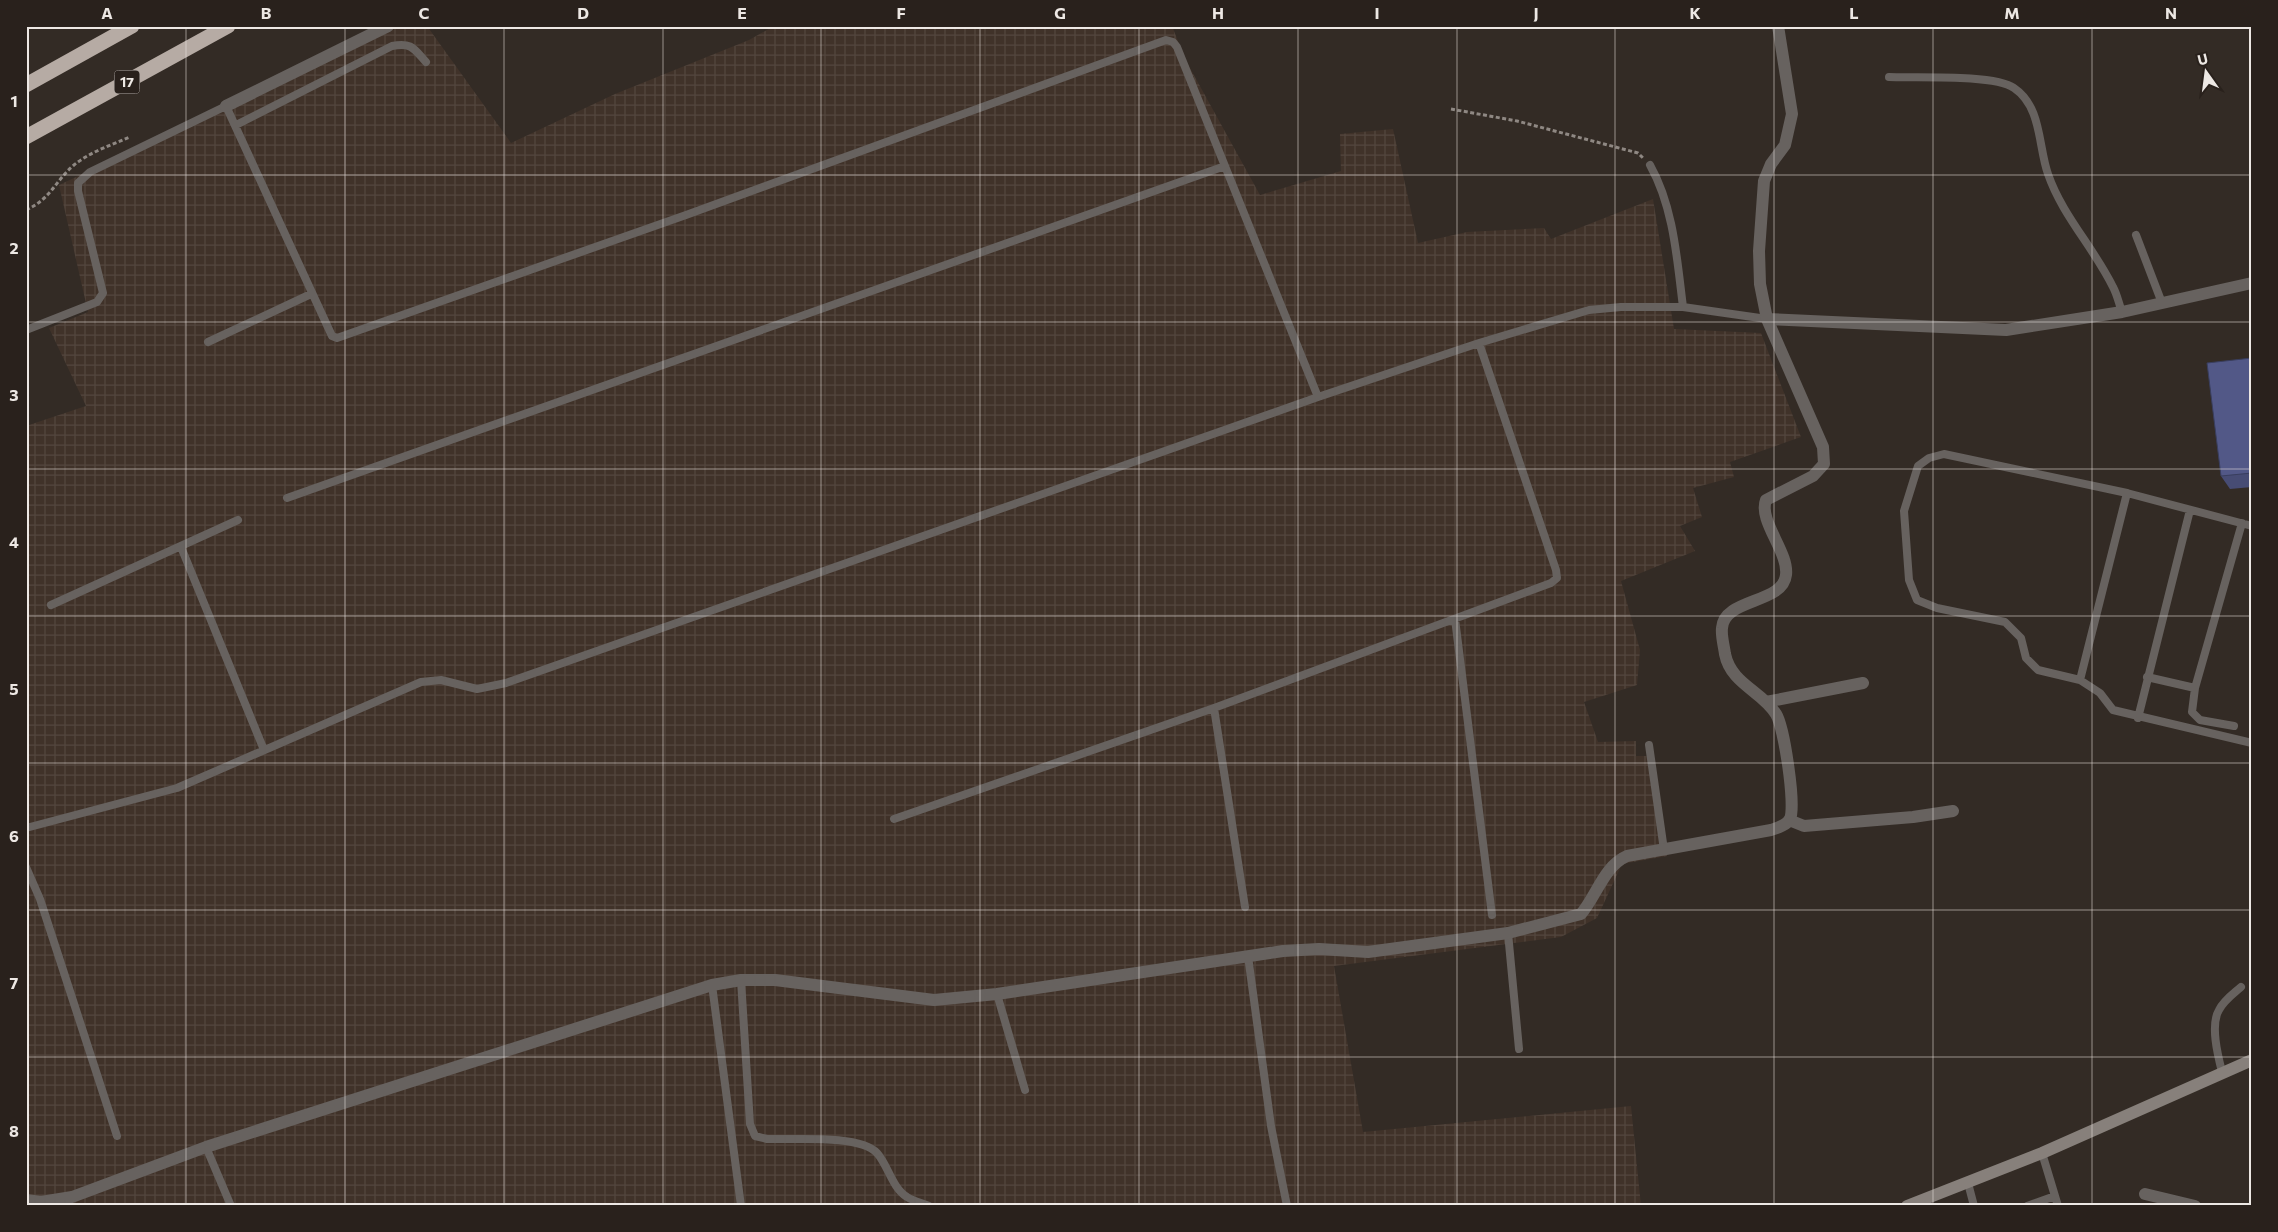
<svg xmlns="http://www.w3.org/2000/svg" width="2278" height="1232" font-family="Commissioner,sans-serif">
<defs>
<pattern id="industrial-grid" width="8" height="8" patternUnits="userSpaceOnUse" patternTransform="scale(1.25)"><rect width="8" height="8" fill="#403229"/><path d="M0 4h8M4 0v8" fill="none" stroke="#53463e"/></pattern>
</defs>
<rect width="100%" height="100%" fill="#332b25"/>
<path fill="url(#industrial-grid)" d="M397 26H427L511 143 615 94 749 40 774 26H1172L1185 59 1260 195 1341 171 1340 134 1393 129 1418 243 1467 232 1544 228 1551 239 1653 199 1674 329 1761 333 1801 437 1730 462 1734 477 1693 488 1702 517 1680 526 1695 551 1621 581 1640 650 1637 685 1584 702 1598 742 1636 741V756H1653L1667 856 1622 864 1597 918 1561 937 1334 966 1363 1132 1631 1106 1641 1206H26V426L86 406 49 328 88 312 59 185Z"/>
<g fill="none" stroke-linecap="round" stroke-linejoin="round">
<path stroke="#8f8883" stroke-width="3" stroke-dasharray="4 2.5" stroke-linecap="butt" d="M1451 109 1517 121 1638 153 1643 158
M26 210C51 199 55 181 74 165 90 152 111 145 130 137"/>
<path stroke="#67625f" stroke-width="8" d="M1889 77C1916 78 1995 74 2014 88 2042 107 2038 146 2048 174 2062 215 2094 248 2113 287 2117 294 2119 304 2122 312
M236 125 392 46C412 42 414 49 426 62
M1650 165C1674 208 1677 260 1683 307
M2136 235 2162 303
M26 330 97 302 103 293 78 191V183L90 172 226 106 332 336 337 338 686 215 1166 40 1173 42 1177 47 1318 397
M208 342 311 294
M2127 493 2080 680 2100 693 2113 710 2252 743
M287 498 1225 166
M181 547 264 750
M51 605 238 520
M1455 619 1492 915
M2147 677 2195 688
M2080 680 2038 670 2026 658 2021 638 2005 622 1937 608 1917 600 1909 580 1904 511 1918 466 1929 458 1944 454 2127 493 2252 526
M1214 708 1245 907
M2138 718 2190 510
M2234 726 2200 720 2192 712 2195 688 2242 523
M1649 745 1664 850
M894 819 1214 708 1551 583 1557 578 1556 570 1479 343
M26 828 177 788 421 682 441 680 477 689 506 683 1318 397 1479 343 1589 310 1621 307H1683L1767 319
M26 867 40 899 117 1136
M1508 933 1519 1049
M1248 956 1271 1126 1287 1206
M741 980 750 1124 755 1136 767 1139C792 1140 860 1134 877 1153 888 1165 892 1188 907 1197 913 1201 922 1203 929 1206
M712 985 741 1206
M997 994 1025 1090
M2222 1072C2218 1056 2210 1025 2219 1010 2224 1000 2233 994 2241 987
M206 1147 231 1206
M2042 1153 2058 1206
M1968 1183 1974 1206
M2027 1206 2055 1196"/>
<path stroke="#67625f" stroke-width="12" d="M226 106 388 26
M1767 319 2006 330 2122 312 2252 283
M1766 702 1863 683
M1789 820 1804 826 1913 817 1953 811
M2145 1194 2195 1206
M26 1200 41 1202 72 1197 206 1147 712 985 741 980H775L934 1000 997 994 1283 951 1319 949 1368 952 1508 933 1581 914C1597 895 1604 866 1627 856L1771 830C1777 828 1787 825 1790 819 1796 805 1784 727 1776 714 1762 691 1731 684 1725 654 1724 646 1721 636 1722 628 1724 598 1783 604 1786 575 1789 552 1758 521 1766 500L1813 476 1824 464 1823 447 1767 319 1760 284 1759 251 1764 181 1771 164 1785 145 1792 114 1778 26"/>
<path stroke="#87807b" stroke-width="12" d="M1907 1206 2042 1153 2252 1060"/>
<path stroke="#b6aba4" stroke-width="15" d="M26 85 132 26
M26 137 228 26"/>
</g>
<path fill="#474c74" d="M2252 358V487L2230 489 2221 476Z"/>
<path fill="#525887" stroke="#393e5e" d="M2252 358V473L2221 476 2207 363Z"/>
<path fill="none" stroke="#ede8e4" stroke-width="1" stroke-opacity="0.55" d="M186 26V1206M345 26V1206M504 26V1206M663 26V1206M821 26V1206M980 26V1206M1139 26V1206M1298 26V1206M1457 26V1206M1615 26V1206M1774 26V1206M1933 26V1206M2092 26V1206M26 175H2252M26 322H2252M26 469H2252M26 616H2252M26 763H2252M26 910H2252M26 1057H2252"/>
<g text-anchor="middle" stroke-width="4" stroke-linejoin="round" paint-order="stroke">
<rect fill="#29211c" stroke="#b2aca8" stroke-width="1" x="114.5" y="70.5" width="25" height="23" rx="4"/>
<g font-size="14" font-weight="bold" fill="#ede8e4">
<text x="127" y="87">17</text>
</g>
</g>
<rect width="2278" height="1232" fill="none" stroke="#29211c" stroke-width="55"/>
<g transform="translate(2206 72) rotate(346)" stroke="#29211c" stroke-width="4" paint-order="stroke">
<path d="M0-4L9 19L0 12L-9 19Z" fill="#ede8e4"/>
<text y="-8" font-size="14" font-weight="bold" text-anchor="middle" fill="#ede8e4">U</text>
</g>
<rect x="28" y="28" width="2222" height="1176" fill="none" stroke="#ede8e4" stroke-width="2"/>
<g font-size="16" text-anchor="middle" font-weight="bold" fill="#ede8e4">
<text x="107" y="19">A</text>
<text x="266" y="19">B</text>
<text x="424" y="19">C</text>
<text x="583" y="19">D</text>
<text x="742" y="19">E</text>
<text x="901" y="19">F</text>
<text x="1060" y="19">G</text>
<text x="1218" y="19">H</text>
<text x="1377" y="19">I</text>
<text x="1536" y="19">J</text>
<text x="1695" y="19">K</text>
<text x="1854" y="19">L</text>
<text x="2012" y="19">M</text>
<text x="2171" y="19">N</text>
<text x="14" y="107">1</text>
<text x="14" y="254">2</text>
<text x="14" y="401">3</text>
<text x="14" y="548">4</text>
<text x="14" y="695">5</text>
<text x="14" y="842">6</text>
<text x="14" y="989">7</text>
<text x="14" y="1137">8</text>
</g>
</svg>
